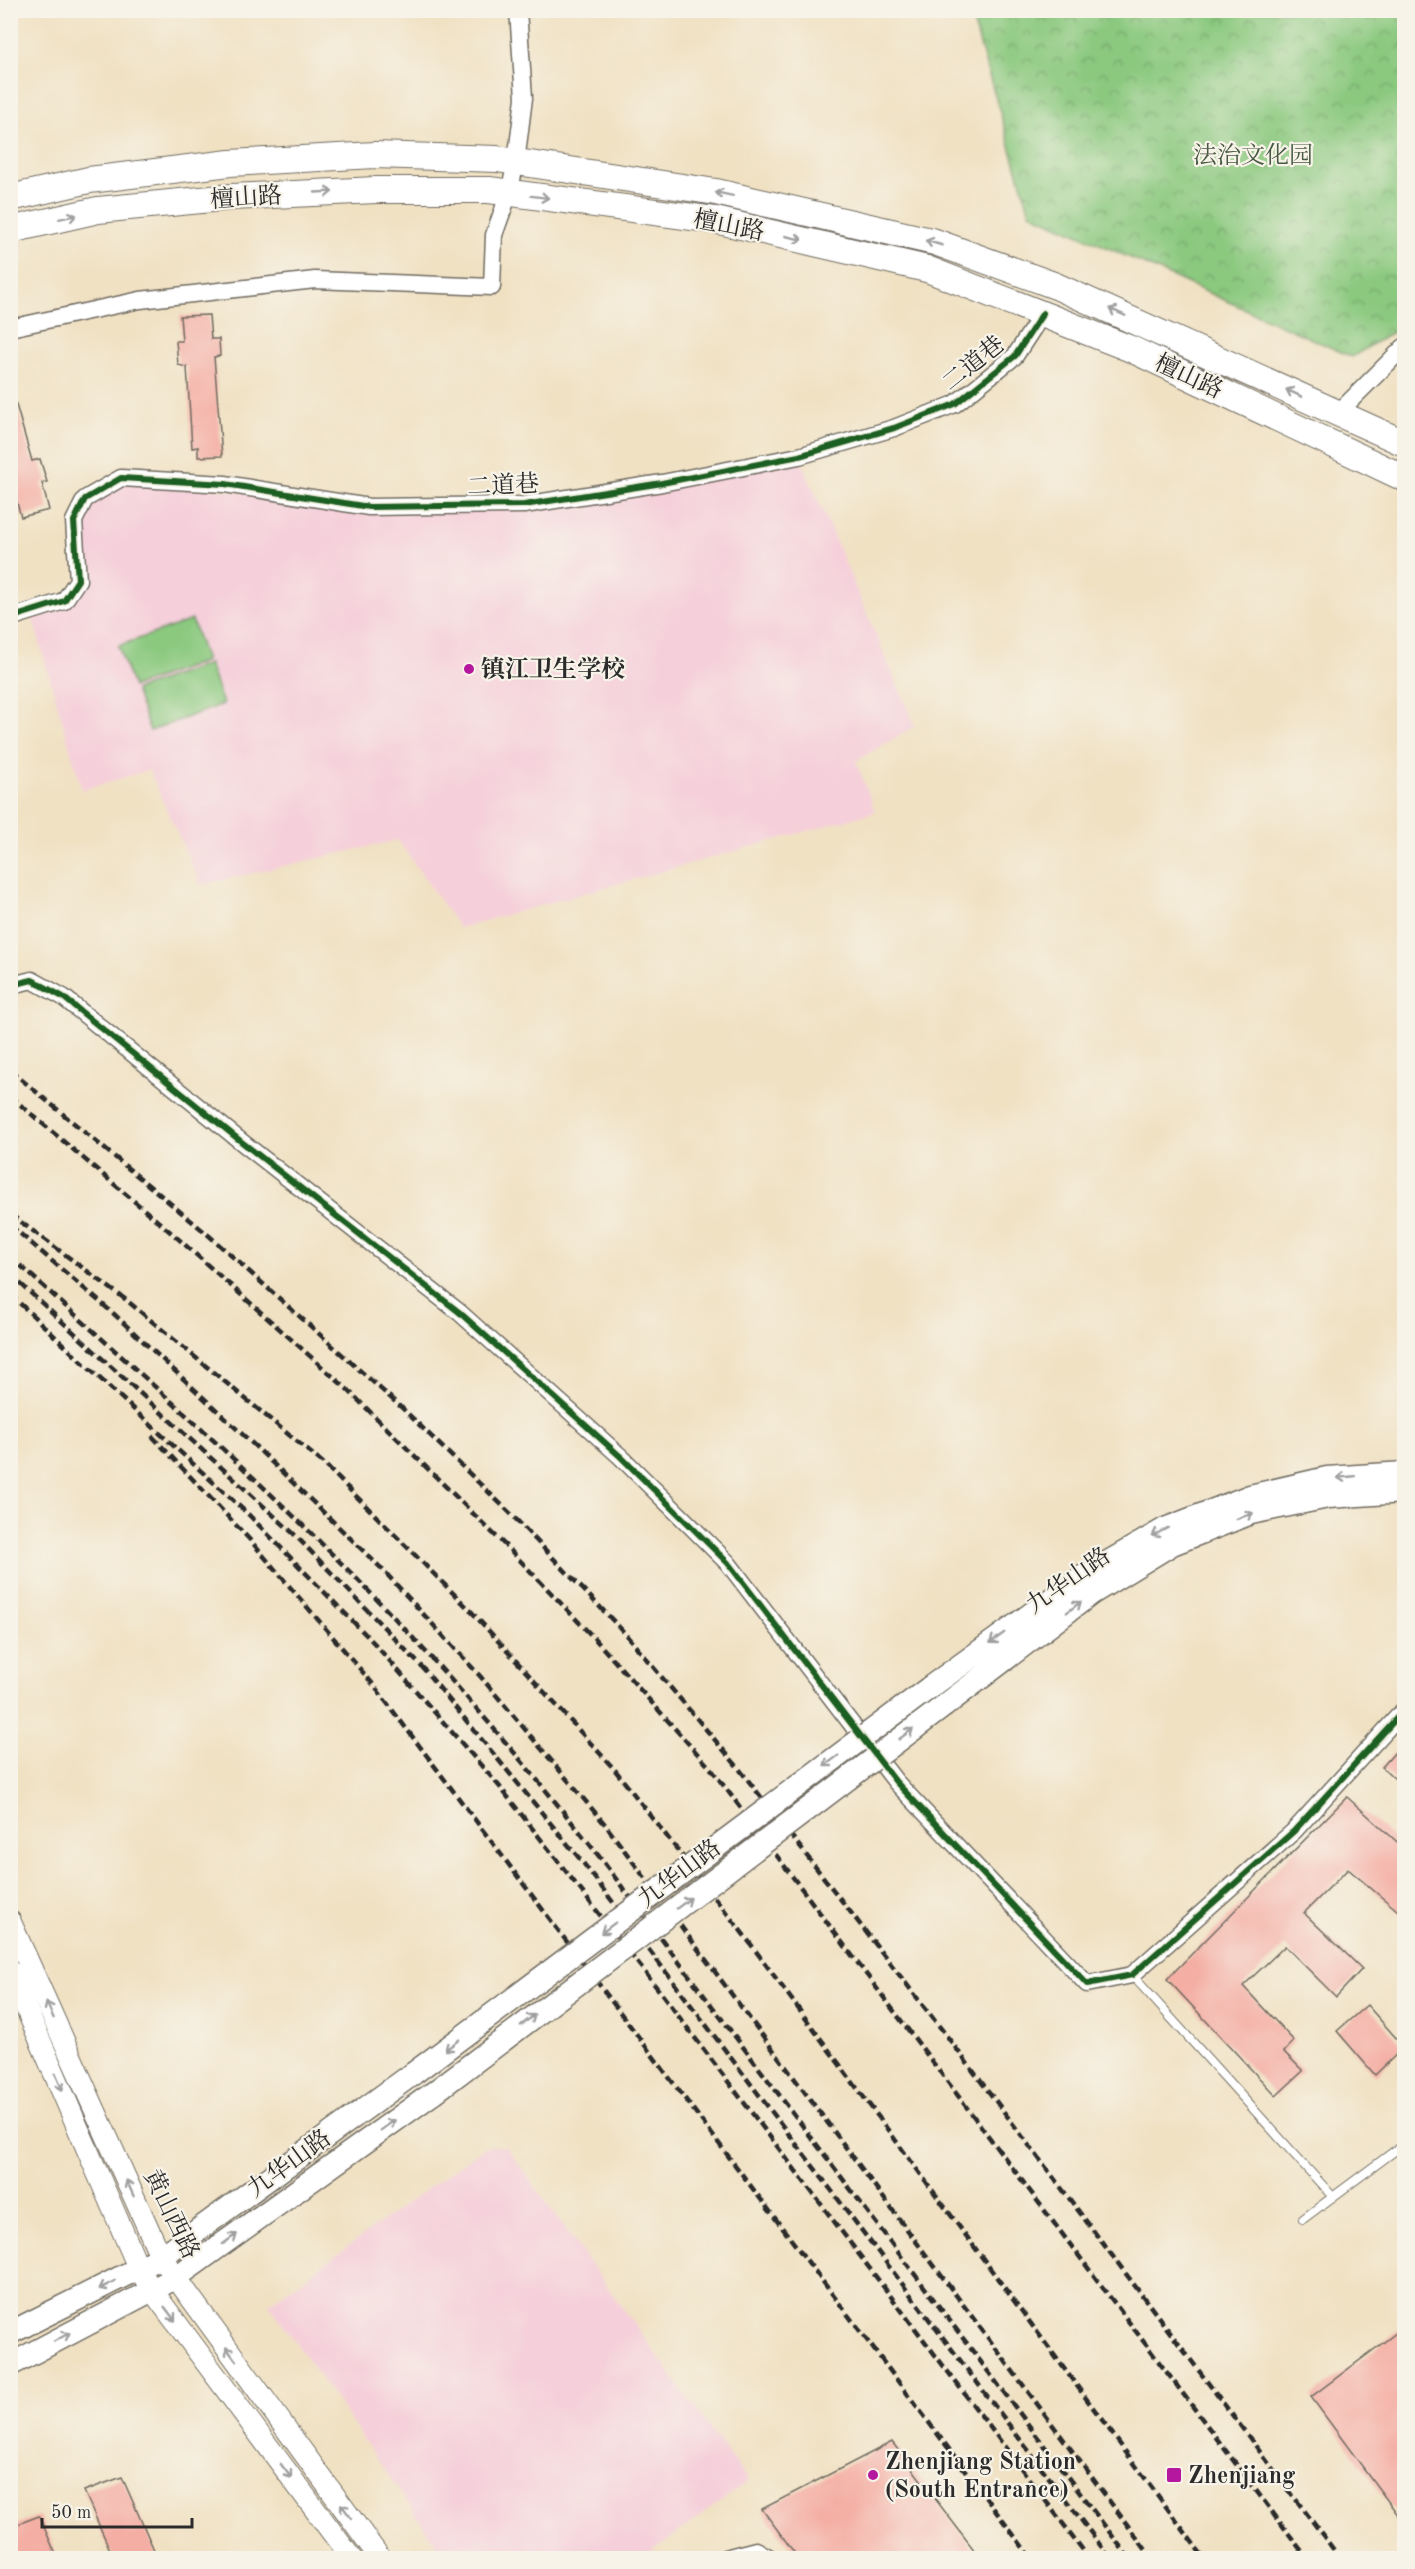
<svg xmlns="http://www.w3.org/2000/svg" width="1415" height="2569" font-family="'Old Standard TT','Noto Serif SC',serif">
<defs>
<pattern id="park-crowns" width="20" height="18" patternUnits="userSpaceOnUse" patternTransform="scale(1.5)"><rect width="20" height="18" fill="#8bc97f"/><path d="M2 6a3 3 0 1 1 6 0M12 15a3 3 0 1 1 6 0" fill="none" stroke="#72a368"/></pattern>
</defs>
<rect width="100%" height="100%" fill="#f7f3e8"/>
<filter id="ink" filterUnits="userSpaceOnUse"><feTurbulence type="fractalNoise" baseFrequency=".0167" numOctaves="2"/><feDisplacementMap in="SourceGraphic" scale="12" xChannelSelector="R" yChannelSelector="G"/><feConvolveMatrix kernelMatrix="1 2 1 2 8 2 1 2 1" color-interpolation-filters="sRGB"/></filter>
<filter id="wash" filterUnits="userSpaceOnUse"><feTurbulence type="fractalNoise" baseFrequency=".008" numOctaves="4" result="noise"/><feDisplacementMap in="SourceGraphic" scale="24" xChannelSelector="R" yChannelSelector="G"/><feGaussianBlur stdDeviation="1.35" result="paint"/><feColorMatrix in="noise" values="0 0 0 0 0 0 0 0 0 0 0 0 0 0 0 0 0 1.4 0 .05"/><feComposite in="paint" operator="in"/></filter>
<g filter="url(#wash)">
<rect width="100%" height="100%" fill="#f0e1c3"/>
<path fill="#f5cfda" d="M799 456 915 726 856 761 875 812 459 928 398 840 201 885 149 770 82 790 31 612 64 601 78 580 74 521 85 499 121 478 369 507 524 505Z
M491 2146 506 2147 748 2481 643 2558H446L269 2304 482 2149Z"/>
<path fill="url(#park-crowns)" stroke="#5b7a55" stroke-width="1.5" d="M970 11H1404V128L1398 161 1404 175V325L1352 357 1030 213Z"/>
<path fill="#8bc97f" stroke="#5b7a55" stroke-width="1.5" d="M192 620 206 661 133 687 118 646Z
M209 664 223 704 150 731 135 690Z"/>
<g id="blocks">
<path fill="#f4aea4" d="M209 315 211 339H219L220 356 214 357 222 456 198 457V447L192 448 187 367 178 365 176 341H182L180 316Z
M15 401 32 461 40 459 47 482 42 483 49 510 21 517 14 492 10 493V402Z
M1404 1742V1787L1382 1767Z
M1347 1797 1404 1848V1916L1348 1869 1304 1913 1362 1969 1336 1997 1285 1946 1243 1986 1294 2041 1284 2052 1303 2071 1276 2096 1167 1979Z
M1367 2005 1404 2047 1375 2075 1337 2031Z
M1404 2327V2523L1311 2397Z
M892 2442 981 2559H799L762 2509Z
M122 2477 158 2559H114L84 2491Z
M39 2516 58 2559H14L10 2552V2527Z"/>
</g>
</g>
<g filter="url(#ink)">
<use href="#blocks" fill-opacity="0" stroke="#706b60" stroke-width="1.5"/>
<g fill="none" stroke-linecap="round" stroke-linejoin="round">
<g stroke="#706b60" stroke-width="10">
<path id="service" d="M1132 1975 1333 2197
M1303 2219 1404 2144"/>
</g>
<g stroke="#706b60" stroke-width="19">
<path id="minor" d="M10 328 140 300 315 280 492 287 494 235 509 193 516 162 524 98 518 10
M1338 413 1404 347
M10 618 64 601 78 580 74 521 85 499 121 478 225 484 369 507 524 505 662 483 799 456 894 428 955 404 1015 356 1043 313
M10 980 16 984 32 980 63 997 243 1143 459 1312 621 1457 728 1563 896 1782 1087 1984 1132 1975 1294 1831 1404 1710
M725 2558 756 2550 770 2558"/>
</g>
<g stroke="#706b60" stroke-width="23">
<path id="tertiary" d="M10 1921 161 2257 380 2558
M10 1971 139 2269 152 2290 351 2558"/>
</g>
<g stroke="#706b60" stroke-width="25">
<path id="secondary" d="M929 1688 1082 1577 1165 1529 1250 1496 1327 1478 1404 1473
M944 1706 1092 1593 1172 1544 1251 1513 1328 1497 1404 1492
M10 2333 161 2257 414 2073
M10 2365 175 2278 432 2094"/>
</g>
<g stroke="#706b60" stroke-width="28">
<path id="primary" d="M10 198 89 180 230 163 375 155 497 159 716 192 935 242 1056 286 1404 443
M10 230 98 210 232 197 376 190H489L715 220 927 269 1131 349 1404 478"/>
</g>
<use href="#service" stroke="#fff" stroke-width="8"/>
<use href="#minor" stroke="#fff" stroke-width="16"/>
<use href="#tertiary" stroke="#fff" stroke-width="21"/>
<use href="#secondary" stroke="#fff" stroke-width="22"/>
<use href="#primary" stroke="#fff" stroke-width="26"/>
<path stroke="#2b2b2b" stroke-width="4.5" stroke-dasharray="9 4.5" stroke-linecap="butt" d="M10 1070 206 1233 401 1407 510 1513 621 1629 737 1766 946 2035 1340 2558
M10 1096 174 1235 347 1389 513 1553 594 1638 712 1770 1307 2558
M10 1214 125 1299 323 1463 470 1610 615 1770 744 1935 1204 2558
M10 1225 114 1314 255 1446 382 1569 480 1676 604 1823 1152 2558
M10 1256C118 1354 227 1449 330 1552 424 1645 512 1747 595 1851L1129 2558
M10 1274 294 1534 423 1668 584 1864 1110 2558
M10 1294 82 1362 249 1515 374 1643 500 1787 661 1993 1089 2558
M152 1436 250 1540 372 1683 1031 2558"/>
<g stroke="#706b60" stroke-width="25" stroke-linecap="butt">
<path id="secondary-bridge" d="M414 2073 929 1688
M432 2094 944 1706"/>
</g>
<use href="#secondary-bridge" stroke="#fff" stroke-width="22"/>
<g stroke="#f7f3e8" stroke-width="10">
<path id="cycleway" d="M10 618 64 601 78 580 74 521 85 499 121 478 225 484 369 507 524 505 662 483 799 456 894 428 955 404 1015 356 1043 313
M10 980 16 984 32 980 63 997 243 1143 459 1312 621 1457 728 1563 896 1782 1087 1984 1132 1975 1294 1831 1404 1710"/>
</g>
<use href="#cycleway" stroke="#1b5e20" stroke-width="6"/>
</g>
<defs><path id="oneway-shaft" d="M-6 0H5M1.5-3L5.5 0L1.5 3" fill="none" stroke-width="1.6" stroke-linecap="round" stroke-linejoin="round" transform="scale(1.5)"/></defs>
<g stroke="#a0a0a0">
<use href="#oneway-shaft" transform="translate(324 192) rotate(-3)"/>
<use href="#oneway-shaft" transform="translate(724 194) rotate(-168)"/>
<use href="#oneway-shaft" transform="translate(540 197) rotate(7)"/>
<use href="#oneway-shaft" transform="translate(68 217) rotate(-12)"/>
<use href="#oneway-shaft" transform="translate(794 238) rotate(13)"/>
<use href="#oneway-shaft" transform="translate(934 243) rotate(-164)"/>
<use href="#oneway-shaft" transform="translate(1117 312) rotate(-156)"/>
<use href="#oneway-shaft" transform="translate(1294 393) rotate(-155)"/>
<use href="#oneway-shaft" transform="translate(1346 1477) rotate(175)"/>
<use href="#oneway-shaft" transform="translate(1245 1516) rotate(-20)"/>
<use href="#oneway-shaft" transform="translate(1160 1532) rotate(152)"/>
<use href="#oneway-shaft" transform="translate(1074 1607) rotate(-37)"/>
<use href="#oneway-shaft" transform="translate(997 1638) rotate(144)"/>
<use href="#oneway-shaft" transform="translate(906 1734) rotate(-37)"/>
<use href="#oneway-shaft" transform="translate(831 1761) rotate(143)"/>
<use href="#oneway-shaft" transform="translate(684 1903) rotate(-37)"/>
<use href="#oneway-shaft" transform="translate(608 1928) rotate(143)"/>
<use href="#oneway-shaft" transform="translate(50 2010) rotate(-114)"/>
<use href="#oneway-shaft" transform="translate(528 2020) rotate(-37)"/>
<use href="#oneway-shaft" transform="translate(452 2045) rotate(143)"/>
<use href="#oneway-shaft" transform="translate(59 2082) rotate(67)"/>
<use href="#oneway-shaft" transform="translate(388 2125) rotate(-36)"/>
<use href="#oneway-shaft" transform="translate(130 2188) rotate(-114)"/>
<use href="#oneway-shaft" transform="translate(230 2239) rotate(-36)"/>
<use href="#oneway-shaft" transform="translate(107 2285) rotate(153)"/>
<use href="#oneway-shaft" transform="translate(170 2314) rotate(53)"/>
<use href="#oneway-shaft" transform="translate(62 2337) rotate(-28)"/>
<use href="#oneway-shaft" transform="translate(231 2354) rotate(-126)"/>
<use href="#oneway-shaft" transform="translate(286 2471) rotate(53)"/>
<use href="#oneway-shaft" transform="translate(346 2511) rotate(-126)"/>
</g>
</g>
<g fill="#b5179e" stroke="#f7f3e8" stroke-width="2">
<circle cx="469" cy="669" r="6"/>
<circle cx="873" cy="2475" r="6"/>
<rect x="1166" y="2467" width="16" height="16" rx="3"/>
</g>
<g text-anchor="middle" stroke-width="4.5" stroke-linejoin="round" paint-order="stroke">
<g font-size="24" fill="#485a44" stroke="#f7f3e8">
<text x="1253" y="163">法治文化园</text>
</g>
<g font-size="24" fill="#2b2b2b" stroke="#f7f3e8">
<text transform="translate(246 197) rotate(-4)" y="8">檀山路</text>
<text transform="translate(729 225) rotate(11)" y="8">檀山路</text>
<text transform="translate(973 363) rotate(-39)" y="8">二道巷</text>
<text transform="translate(1189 376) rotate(25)" y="8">檀山路</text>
<text transform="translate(503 485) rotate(-3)" y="8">二道巷</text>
<text transform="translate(1068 1580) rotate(-35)" y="8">九华山路</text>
<text transform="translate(679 1873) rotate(-37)" y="8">九华山路</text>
<text transform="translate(289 2163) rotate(-36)" y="8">九华山路</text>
<text transform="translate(172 2214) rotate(64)" y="8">黄山西路</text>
</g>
<g font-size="24" font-weight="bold" fill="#2b2b2b" stroke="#f7f3e8" text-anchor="start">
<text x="481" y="677">镇江卫生学校</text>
<text x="885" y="2469">Zhenjiang Station<tspan x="885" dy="28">(South Entrance)</tspan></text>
<text x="1188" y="2483">Zhenjiang</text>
</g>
</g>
<rect width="1415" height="2569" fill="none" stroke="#f7f3e8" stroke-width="36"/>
<path d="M42 2518v9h150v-9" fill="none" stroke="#2b2b2b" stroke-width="3"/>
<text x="51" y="2518" font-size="18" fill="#2b2b2b" stroke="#f7f3e8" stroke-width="4.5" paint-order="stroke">50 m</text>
</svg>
